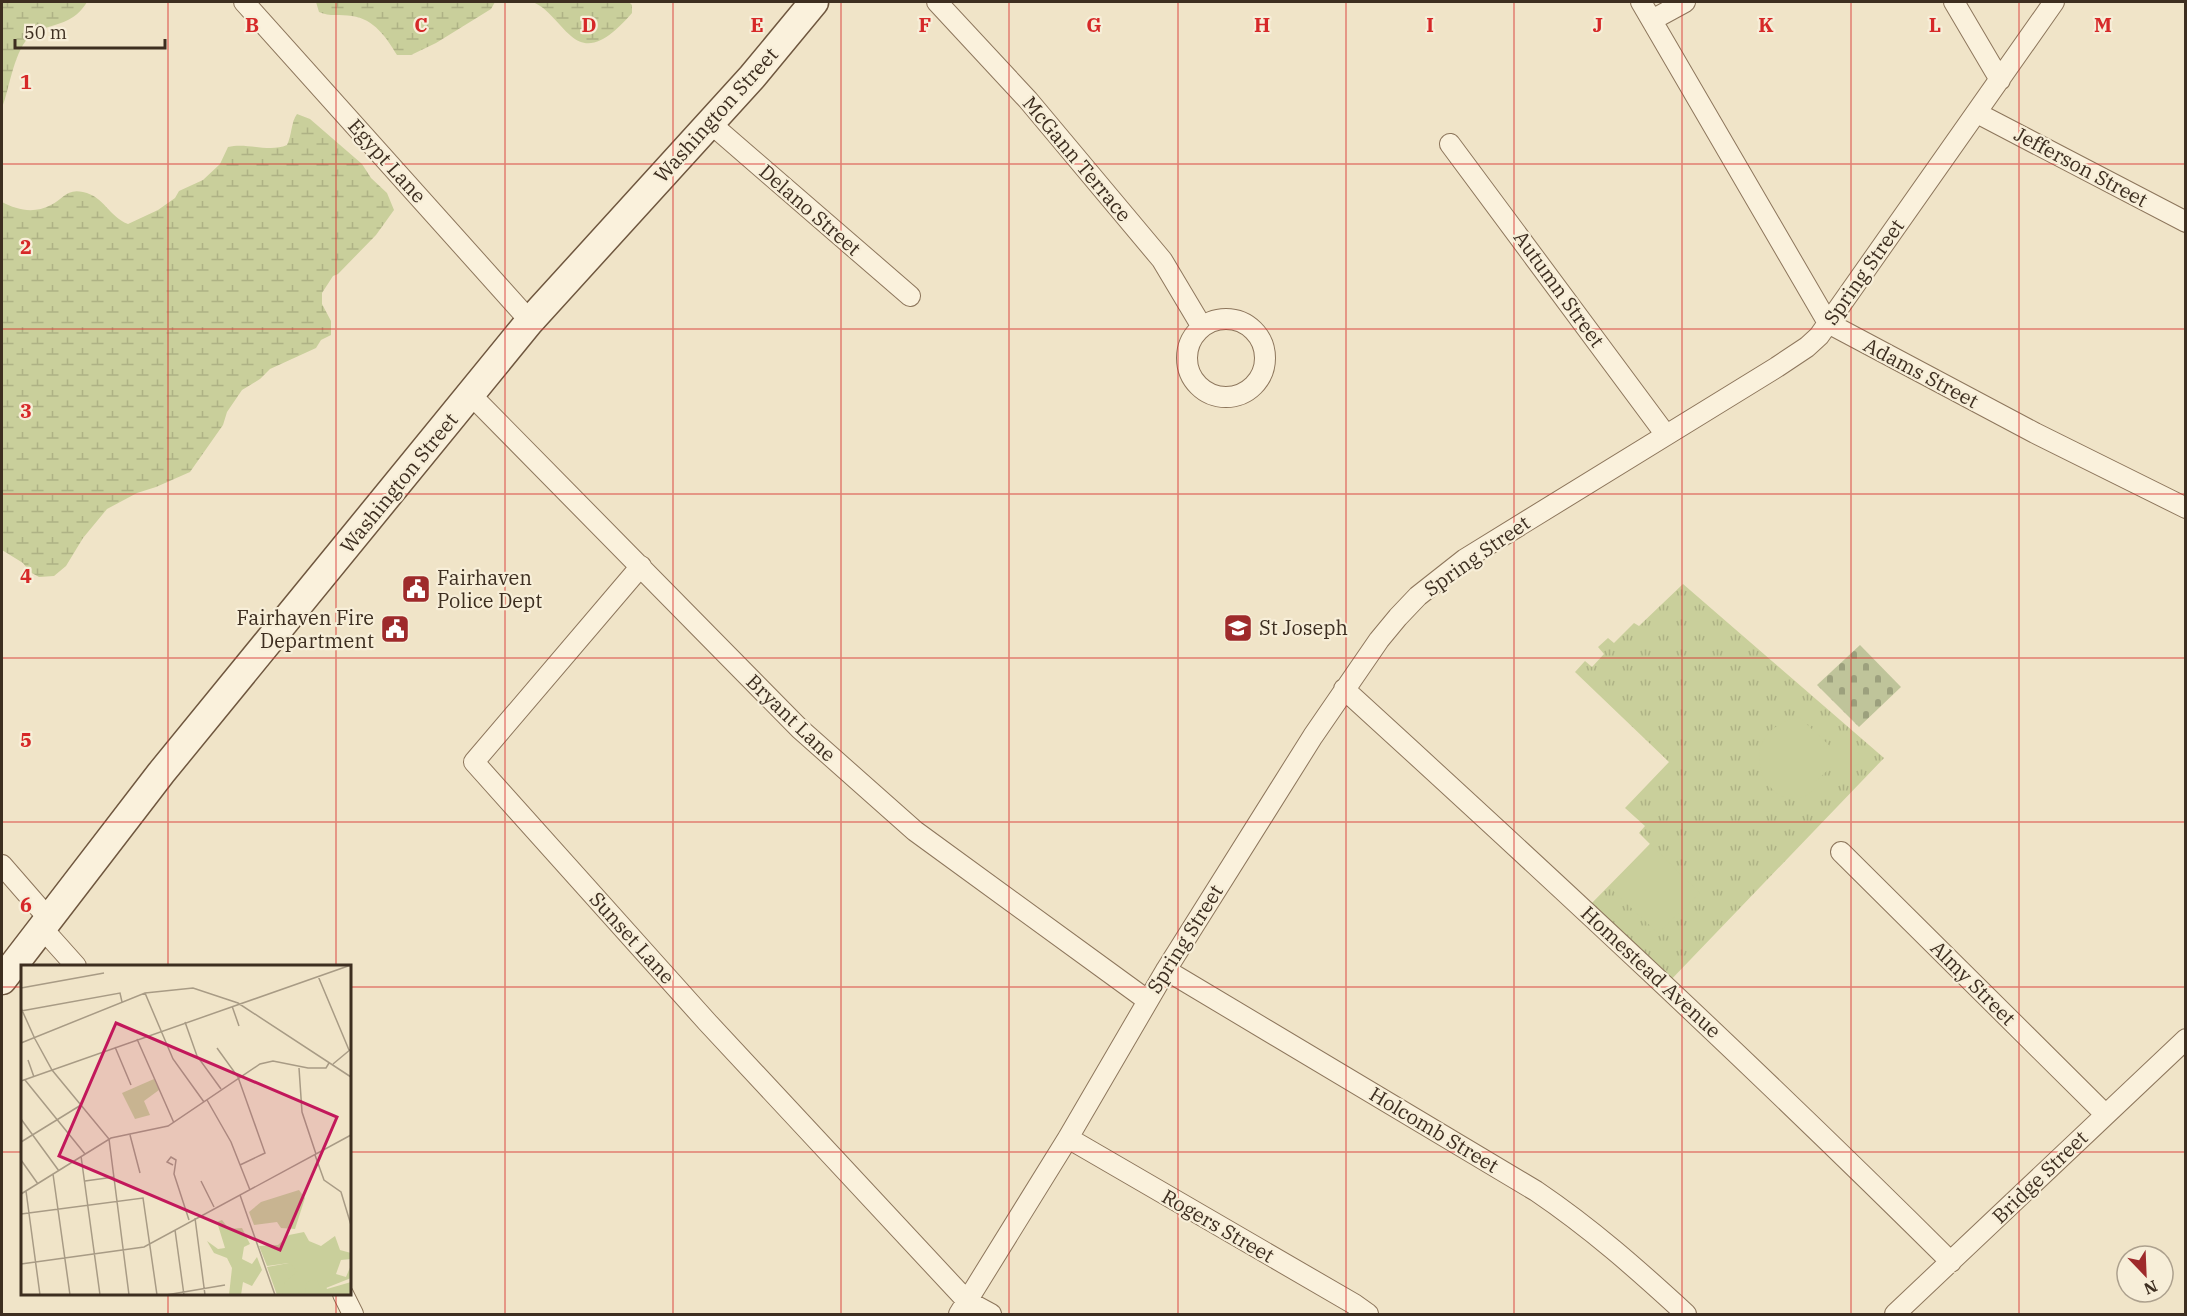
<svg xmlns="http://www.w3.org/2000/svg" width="2187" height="1316" font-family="'IBM Plex Serif',serif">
<defs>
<pattern id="grass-tufts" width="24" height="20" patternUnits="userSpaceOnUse" patternTransform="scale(1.5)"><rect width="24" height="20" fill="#c9cf9b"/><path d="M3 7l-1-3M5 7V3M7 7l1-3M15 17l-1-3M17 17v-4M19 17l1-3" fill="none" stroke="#aeb285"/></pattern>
<pattern id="wetland-marsh" width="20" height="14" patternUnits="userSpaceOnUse" patternTransform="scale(1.5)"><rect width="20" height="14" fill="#c9cf9b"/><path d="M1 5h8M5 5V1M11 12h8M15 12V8" fill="none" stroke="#aeb285"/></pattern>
<pattern id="cemetery-stones" width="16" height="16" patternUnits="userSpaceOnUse" patternTransform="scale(1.5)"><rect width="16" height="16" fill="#bfc49a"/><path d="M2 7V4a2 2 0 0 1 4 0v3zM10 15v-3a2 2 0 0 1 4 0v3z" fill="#9ca07d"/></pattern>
</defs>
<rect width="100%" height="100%" fill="#f0e4c8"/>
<path fill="url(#grass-tufts)" d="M1683 584 1884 758 1666 985 1585 910 1650 844 1639 833 1645 826 1625 808 1669 762 1575 672 1585 661 1592 667 1604 654 1598 647 1608 638 1614 643 1634 623 1639 626Z"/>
<path fill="url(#wetland-marsh)" d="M2 2H87C76 20 64 22 45 28 41 30 35 31 32 34 14 49 10 87 2 108Z
M316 2H495L491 9 436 43 411 55H397C386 37 374 19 352 16 340 14 330 17 319 12Z
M533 2H629L632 5V13C617 30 593 56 571 36 557 24 549 9 533 2Z
M297 114 310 119 362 164 371 178 387 193 394 210 376 235 338 274 333 276 322 293V304L331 321V335L321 340 316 348 270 369 260 379 242 390 227 412 223 425 190 472 156 487 137 493 107 509 83 538 66 566 54 576 39 577 30 572 23 563 2 550V202C17 210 34 214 51 205 63 199 67 188 83 192 105 197 108 216 128 224L158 210 175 198 179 191 203 180 220 164 228 147C247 142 269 153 287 145 292 135 291 122 297 114Z"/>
<path fill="url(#cemetery-stones)" d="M1860 645 1901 687 1859 727 1817 685Z"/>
<path fill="#c9cf9b" d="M1799 717 1832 748H1854L1860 755V763L1853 767H1831L1815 782V788C1778 831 1719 736 1799 717Z
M1650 844 1700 893 1658 933 1609 887Z"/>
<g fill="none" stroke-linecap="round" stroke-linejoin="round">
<g stroke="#8d765c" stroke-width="22">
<path id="street" d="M244 2 530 321
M937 2 1028 100 1162 260 1202 327
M1641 2 1828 323 2035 433 2186 508
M1954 2 2000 80
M1652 20 1685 2
M1977 113 2186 222
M710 123 910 296
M1450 144 1666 435
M1187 358a39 39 0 1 1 78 0a39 39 0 1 1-78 0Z
M471 395 800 729 915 831 1147 1000
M641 566 474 762 708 1023 967 1301 991 1314
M1344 689C1550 877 1754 1066 1951 1262
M1841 852 2105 1114
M2 865 49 919
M42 928 76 966
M1166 970 1536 1191C1592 1229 1637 1269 1686 1314
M1068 1138 1354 1304 1368 1314
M343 1294 353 1314
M959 1314 1068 1138 1166 970 1313 736 1379 640 1398 617 1418 596 1465 559 1777 367 1807 347 1819 336 2054 2
M1895 1314 2186 1039"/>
</g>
<g stroke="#6f573f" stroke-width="31">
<path id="secondary" d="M2 980 161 773 530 321 752 77 814 2"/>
</g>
<use href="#street" stroke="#faf1dc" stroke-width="20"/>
<use href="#secondary" stroke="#faf1dc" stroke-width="28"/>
</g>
<path fill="none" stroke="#d62828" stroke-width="1.5" stroke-opacity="0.55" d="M168 2V966M336 2V966M505 2V1314M673 2V1314M841 2V1314M1009 2V1314M1178 2V1314M1346 2V1314M1514 2V1314M1682 2V1314M1851 2V1314M2019 2V1314M2 164H2186M2 329H2186M2 494H2186M2 658H2186M2 822H2186M2 987H22M350 987H2186M2 1152H22M350 1152H2186M168 1294V1314M336 1294V1314"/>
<defs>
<g id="civic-square" transform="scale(1.5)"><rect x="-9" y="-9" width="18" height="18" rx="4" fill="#9e2a2b" stroke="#f7eed8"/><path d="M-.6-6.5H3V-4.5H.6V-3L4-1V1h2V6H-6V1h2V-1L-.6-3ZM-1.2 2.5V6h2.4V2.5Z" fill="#fff"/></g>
<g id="school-square" transform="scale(1.5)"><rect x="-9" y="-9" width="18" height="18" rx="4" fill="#9e2a2b" stroke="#f7eed8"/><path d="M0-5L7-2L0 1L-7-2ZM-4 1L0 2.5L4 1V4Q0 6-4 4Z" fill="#fff"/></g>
</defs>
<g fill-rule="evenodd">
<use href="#civic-square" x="416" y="589"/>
<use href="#school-square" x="1238" y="628"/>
<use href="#civic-square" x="395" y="629"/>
</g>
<g text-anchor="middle" stroke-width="4.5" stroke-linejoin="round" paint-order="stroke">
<g font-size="20" fill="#3d2e20" stroke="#f7eed8">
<text transform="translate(716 115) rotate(-48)" y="7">Washington Street</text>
<text transform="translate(1077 159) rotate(50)" y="7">McGann Terrace</text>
<text transform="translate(387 161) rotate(48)" y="7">Egypt Lane</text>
<text transform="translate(2081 167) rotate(28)" y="7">Jefferson Street</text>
<text transform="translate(810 210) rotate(41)" y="7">Delano Street</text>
<text transform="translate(1864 272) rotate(-55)" y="7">Spring Street</text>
<text transform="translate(1559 289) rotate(54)" y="7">Autumn Street</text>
<text transform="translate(1921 373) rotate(28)" y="7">Adams Street</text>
<text transform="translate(399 483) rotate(-51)" y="7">Washington Street</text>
<text transform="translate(1477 556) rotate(-35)" y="7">Spring Street</text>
<text transform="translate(791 718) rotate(44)" y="7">Bryant Lane</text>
<text transform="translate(632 938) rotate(48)" y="7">Sunset Lane</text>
<text transform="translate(1185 939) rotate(-58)" y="7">Spring Street</text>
<text transform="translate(1651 972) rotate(43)" y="7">Homestead Avenue</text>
<text transform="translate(1973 983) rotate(45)" y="7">Almy Street</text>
<text transform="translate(1434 1130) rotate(31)" y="7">Holcomb Street</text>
<text transform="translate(2040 1177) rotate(-44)" y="7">Bridge Street</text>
<text transform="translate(1218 1226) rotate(30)" y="7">Rogers Street</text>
</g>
<g font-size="20" fill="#3d2e20" stroke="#f7eed8" text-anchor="start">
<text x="437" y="585">Fairhaven<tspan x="437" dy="23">Police Dept</tspan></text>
<text x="374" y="625" text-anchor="end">Fairhaven Fire<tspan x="374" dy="23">Department</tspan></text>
<text x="1259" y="635">St Joseph</text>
</g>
</g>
<g transform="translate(21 965)">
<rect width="330" height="330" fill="#f0e4c8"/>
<path d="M133 114 138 125 123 136 129 150 114 154 101 128ZM295 293 306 324 330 317V330H256L246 302Z" fill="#c9cf9b"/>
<path d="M278 225 284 233 274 264 260 263 256 257 233 260 228 247 240 237ZM201 255 208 264 221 263 229 279 223 282 221 294 231 299 236 292 241 305 231 321 222 317 220 330H208L211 303 206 293 193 288 186 276 197 284 204 283 196 257ZM283 267 288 276 300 281 314 271 319 285 330 288V294L320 295 315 309 325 312 330 300V313L300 325 296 315 289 316 284 319 285 327 261 330 264 317 277 306 268 298 246 301 238 281 257 280 268 270Z" fill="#c9cf9b"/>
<path fill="none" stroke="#a89b85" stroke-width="1.5" d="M297 11 328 85M0 23 83 8M124 28 152 94 183 137M211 41 218 61M0 43 14 74M0 46 99 28 101 37M164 57 176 91 200 124M14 74 31 105 88 174 108 330M116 74 153 158M0 78 124 28 172 23 217 38 330 112M94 82 110 120M196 83 217 112 244 188 219 200M7 95 13 112M312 99 330 84M278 103 281 147 295 189M4 115 64 189M0 116 330 0M186 135 210 177 229 225M0 154 38 206M109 170 119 208M0 177 60 140M294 190 303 215 320 227 330 260M60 191 79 330M0 195 17 219M152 200 146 197 150 192 155 195 153 209 168 255M32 209 49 330M64 216 93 212M180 216 193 242M5 226 19 330M0 229 90 173 147 161 239 99 252 96 287 103H305L308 98M219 230 254 330M0 249 122 233 136 330M174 253 184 330M154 265 163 330M0 299 123 282 330 170M145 330 204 320"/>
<path fill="#c2185b" fill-opacity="0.15" stroke="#c2185b" stroke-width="3" d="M95 58 316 152 259 285 38 191Z"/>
<rect width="330" height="330" fill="none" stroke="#3d2e20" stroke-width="3"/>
</g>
<g font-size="20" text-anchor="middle" font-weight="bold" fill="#d62828" stroke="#f7eed8" stroke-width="4.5" stroke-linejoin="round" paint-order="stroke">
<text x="252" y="32">B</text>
<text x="421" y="32">C</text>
<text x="589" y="32">D</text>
<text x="757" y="32">E</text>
<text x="925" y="32">F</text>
<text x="1094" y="32">G</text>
<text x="1262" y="32">H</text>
<text x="1430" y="32">I</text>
<text x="1598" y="32">J</text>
<text x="1766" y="32">K</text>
<text x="1935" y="32">L</text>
<text x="2103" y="32">M</text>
<text x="26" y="89">1</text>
<text x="26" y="254">2</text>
<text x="26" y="418">3</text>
<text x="26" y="583">4</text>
<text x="26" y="747">5</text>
<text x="26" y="912">6</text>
</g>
<rect width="2187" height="1316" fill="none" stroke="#3d2e20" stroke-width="6"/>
<g transform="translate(2145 1274) rotate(157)"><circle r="28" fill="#f7eed8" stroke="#ada18e" stroke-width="1.5"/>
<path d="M0-4.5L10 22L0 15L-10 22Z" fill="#9e2a2b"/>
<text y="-9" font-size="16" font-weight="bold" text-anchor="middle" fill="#3d2e20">N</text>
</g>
<path d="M15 39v9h150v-9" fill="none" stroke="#3d2e20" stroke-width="3"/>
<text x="24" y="39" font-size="18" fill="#3d2e20" stroke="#f7eed8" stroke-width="4.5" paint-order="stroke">50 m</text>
</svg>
